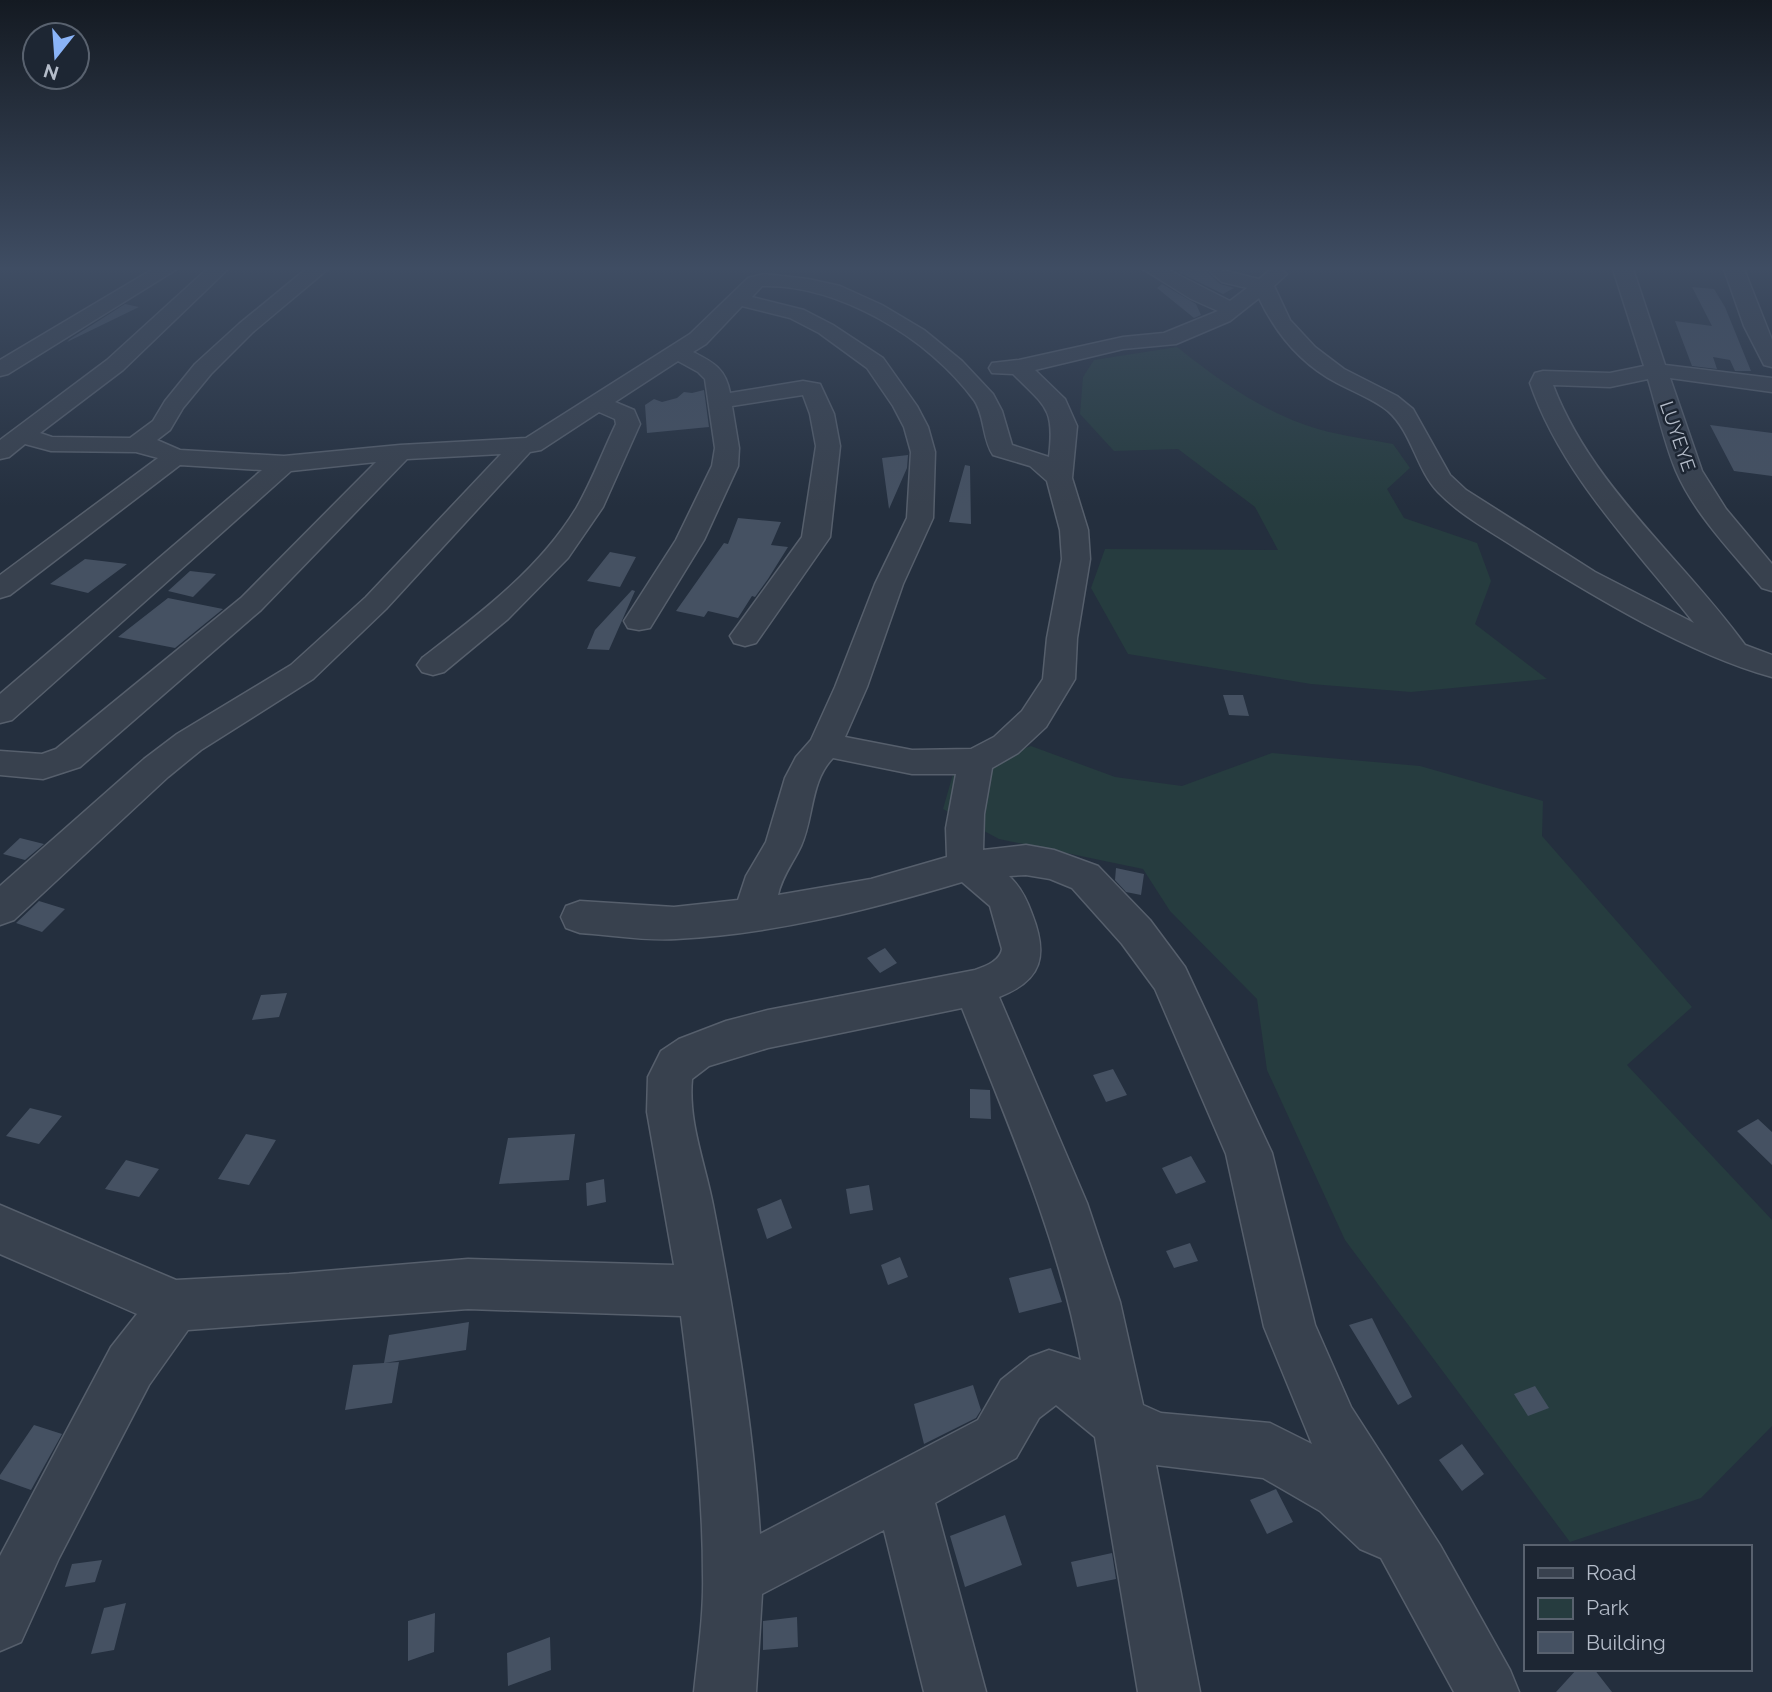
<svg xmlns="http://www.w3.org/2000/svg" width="1772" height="1692" font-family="Raleway,sans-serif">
<rect width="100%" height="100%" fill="#242f3e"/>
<path fill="#263c3f" d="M1177 347C1220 381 1264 413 1318 429 1342 436 1368 439 1393 444L1410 468 1387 489 1404 518 1477 543 1491 581 1475 624 1547 679 1411 692 1311 684 1128 654 1091 588 1105 549 1278 550 1255 507 1178 449 1114 451 1080 414 1083 377 1094 360Z
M1031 746 1115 777 1182 786 1272 753 1420 766 1543 801 1542 836 1692 1007 1627 1065 1772 1220V1426L1701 1498 1570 1542 1345 1240 1267 1070 1257 999 1170 911 1143 869 999 839 943 809 953 774Z"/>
<path fill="#455162" d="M1182 269H1204L1220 284 1234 288 1223 294 1178 272Z
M1162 284 1196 304 1201 315 1194 318 1157 288Z
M1692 287 1714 289 1725 307 1751 371H1735L1730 360 1713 357 1717 369 1692 366 1675 321 1712 326Z
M125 304 139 307 67 342 70 339Z
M704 390 709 427 647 433 645 405 654 399 662 402 677 398 684 392 692 393Z
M1710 425 1772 433V476L1734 471Z
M908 455 907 468 889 509 882 458Z
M965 465 970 466 971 524 949 522Z
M738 518 781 522 771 545 788 547 768 579 755 597 752 596 738 618 708 611 704 617 676 611 724 543 728 544Z
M610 552 636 557 620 587 587 581Z
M85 559 127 564 88 593 50 584Z
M190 571 216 574 193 597 168 591Z
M632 590 635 591 609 650 587 649 595 630Z
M168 598 223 609 175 648 118 637Z
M1223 695H1243L1249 716 1229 715Z
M20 838 44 844 25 860 3 854Z
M1116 868 1144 874 1141 895 1126 892 1115 880Z
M39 901 65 909 42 932 16 923Z
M885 948 897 963 880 973 867 958Z
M287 993 279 1017 252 1020 261 995Z
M1113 1069 1127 1095 1106 1102 1093 1075Z
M970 1089 990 1090 991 1119 970 1118Z
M30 1108 62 1116 39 1144 6 1136Z
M1758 1119 1772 1132V1165L1737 1131Z
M246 1134 276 1140 249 1185 218 1179Z
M575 1134 569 1180 499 1184 508 1138Z
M1191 1156 1206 1182 1176 1194 1162 1168Z
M126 1160 159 1169 139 1197 105 1189Z
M604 1179 606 1202 587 1206 586 1183Z
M869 1185 873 1210 850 1214 846 1189Z
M781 1199 792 1228 767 1239 757 1209Z
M1190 1243 1198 1261 1174 1268 1166 1251Z
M900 1257 908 1277 888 1285 881 1265Z
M1051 1268 1062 1302 1019 1313 1009 1278Z
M1372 1318 1412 1397 1398 1405 1349 1325Z
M469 1322 466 1350 384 1363 389 1335Z
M399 1362 392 1403 345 1410 353 1365Z
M973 1385 981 1410 976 1418 924 1444 914 1404Z
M1535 1386 1549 1408 1528 1416 1514 1394Z
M34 1425 62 1434 31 1490 0 1479V1475Z
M1462 1444 1484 1474 1462 1491 1439 1460Z
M1276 1489 1293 1522 1267 1534 1250 1500Z
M1005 1515 1022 1565 965 1587 950 1536Z
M1112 1553 1116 1579 1077 1587 1071 1562Z
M102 1560 95 1582 65 1587 72 1564Z
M126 1603 114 1650 91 1654 104 1608Z
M435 1613 434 1652 408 1661V1621Z
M797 1617 798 1647 763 1650V1621Z
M550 1637 551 1670 508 1686 507 1653Z
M1577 1669H1594L1612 1692H1556Z"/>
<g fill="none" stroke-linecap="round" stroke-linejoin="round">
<g stroke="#565f6c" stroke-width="3">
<path id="minor" d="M153 269H177L8 374 0 376V360Z
M207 269H228L123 370 40 433 52 437 130 438 153 421 165 401 195 364 239 324 306 269H328L253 332 211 374 183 408 170 430 157 440 180 450 284 456 400 445 526 438 690 334 748 278 764 274 808 279 840 286 882 305 924 330 962 361 993 394 1002 411 1012 445 1049 457C1055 408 1046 407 1013 374L992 373 989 368 992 363 1019 360 1123 337 1164 333 1218 311 1191 299 1143 269H1167L1230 301 1247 288 1222 282 1207 269C1226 269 1240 275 1259 279L1270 270 1280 269 1287 274 1274 286 1290 320 1315 347 1344 369 1397 396 1413 409 1450 475 1466 490 1595 572 1694 623C1635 548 1561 474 1530 383L1535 373 1543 371 1610 373 1644 366 1613 269H1633L1665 365 1772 378V392L1670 378 1702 471 1726 509 1772 564V591L1762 588C1732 552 1695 515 1676 471 1664 442 1657 409 1648 379L1610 387 1553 385C1592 487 1682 558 1745 645L1772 655V677C1688 654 1590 594 1516 548 1490 531 1460 515 1438 492 1416 469 1412 432 1388 411 1373 399 1354 392 1337 383 1301 364 1276 334 1259 298L1230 321 1176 344 1123 349 1035 370 1065 399 1077 426 1072 478 1088 530 1090 559 1077 638 1075 679 1046 727 1018 753 992 768 984 814 983 850 1026 845 1054 850 1098 866 1150 920 1185 967 1272 1153 1315 1325 1351 1407 1440 1545 1510 1670 1519 1692H1454L1381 1558 1360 1549 1320 1511 1263 1478 1156 1465 1200 1692H1138L1095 1437 1056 1405 1039 1418 1016 1458 935 1503 986 1692H924L884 1530 762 1594 756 1692H694C698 1653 704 1614 703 1575 703 1488 692 1401 681 1316L468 1309 188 1330 149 1385 59 1558 21 1642 0 1651V1556L111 1347 137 1314 0 1254V1205L176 1280 289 1274 468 1259 674 1265 647 1112 648 1077 661 1051 679 1039 726 1021 768 1010 975 970C986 966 1000 961 1002 949L990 906 962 882C869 910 774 934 676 939 644 941 611 935 580 933L566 928 561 917 566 906 580 901 674 907 738 900 746 876 766 842 785 778 796 757 811 740 835 687 875 584 907 518 911 452 904 427 893 406 867 368 819 333 790 318 742 306 706 344 693 352C713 362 726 369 730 393L803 381 820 384 834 414 840 446 830 537 756 643 745 646 734 643 730 636 802 537 816 446 810 414 803 395 732 406 739 448 738 466 704 540 650 628 639 630 628 628 624 621 676 540 712 466 715 448 705 379 698 372 678 361 615 402 634 410 640 424 603 507 568 558 508 619 444 672 433 675 422 672 417 665 422 658C478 615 540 569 577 507 592 481 603 451 616 424L615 419 599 412 541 450 530 452 386 609 313 679 201 750 168 777 14 920 0 925V886L144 759 177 734 291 665 366 597 501 454 407 459 261 610 80 767 43 779 0 775V751L42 754 56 749 241 598 376 462 291 471 12 720 0 723V694L262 470 180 465 10 595 0 598V575L158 458 136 452 51 451 25 444 9 457 0 459V440L107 360ZM762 286C838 284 929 338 974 400 985 416 982 438 993 455L1030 466 1047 481 1060 530 1062 559 1047 638 1043 679 1022 711 994 737 971 749 912 750 845 737 867 687 903 584 933 518 935 452 928 427 917 406 883 358 833 325 804 310 752 297ZM833 758 912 774H956L946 828 947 857 871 879 778 895C782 876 793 863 801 846 814 818 810 781 833 758ZM1026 875 1050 879 1072 888 1122 944 1155 989 1226 1154 1264 1327 1312 1444 1270 1423 1161 1413 1143 1405 1120 1302 1087 1203 999 997C1043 980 1048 955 1032 914 1027 900 1021 887 1009 876ZM962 1008C1008 1124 1058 1237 1081 1360L1049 1350 1030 1357 1001 1380 978 1420 760 1534C753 1424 734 1313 713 1205 705 1163 688 1122 692 1079L709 1066 768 1048Z
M1724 269H1744L1772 340V367L1764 365 1744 326Z"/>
</g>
<use href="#minor" fill="#38414e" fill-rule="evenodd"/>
</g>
<linearGradient id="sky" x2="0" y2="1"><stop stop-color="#141a22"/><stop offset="0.53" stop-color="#3f4d63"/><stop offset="1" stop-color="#3f4d63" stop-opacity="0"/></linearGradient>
<rect width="1772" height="506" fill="url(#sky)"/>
<g text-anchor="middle" stroke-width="5" stroke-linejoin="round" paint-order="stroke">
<g font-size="19" fill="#b4bcc9" stroke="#1d2633">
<text transform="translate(1678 436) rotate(71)" y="7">LUYEYE</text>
</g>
</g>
<rect x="1524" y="1545" width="228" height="126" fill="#1d2633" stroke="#59626f" stroke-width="2"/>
<rect x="1538" y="1568" width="35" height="10" fill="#38414e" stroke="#59626f" stroke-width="2"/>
<text x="1586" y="1580" font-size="21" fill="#b4bcc9">Road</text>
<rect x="1538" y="1598" width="35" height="21" fill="#263c3f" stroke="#59626f" stroke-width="2"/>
<text x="1586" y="1615" font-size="21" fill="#b4bcc9">Park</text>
<rect x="1538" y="1632" width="35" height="21" fill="#455162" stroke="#59626f" stroke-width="2"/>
<text x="1586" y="1650" font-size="21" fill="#b4bcc9">Building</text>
<g transform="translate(56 56) rotate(197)"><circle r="33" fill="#1d2633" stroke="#59626f" stroke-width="2"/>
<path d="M0-5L12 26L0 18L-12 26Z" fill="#8ab4f8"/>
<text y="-10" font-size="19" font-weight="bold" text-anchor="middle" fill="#b4bcc9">N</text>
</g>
</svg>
